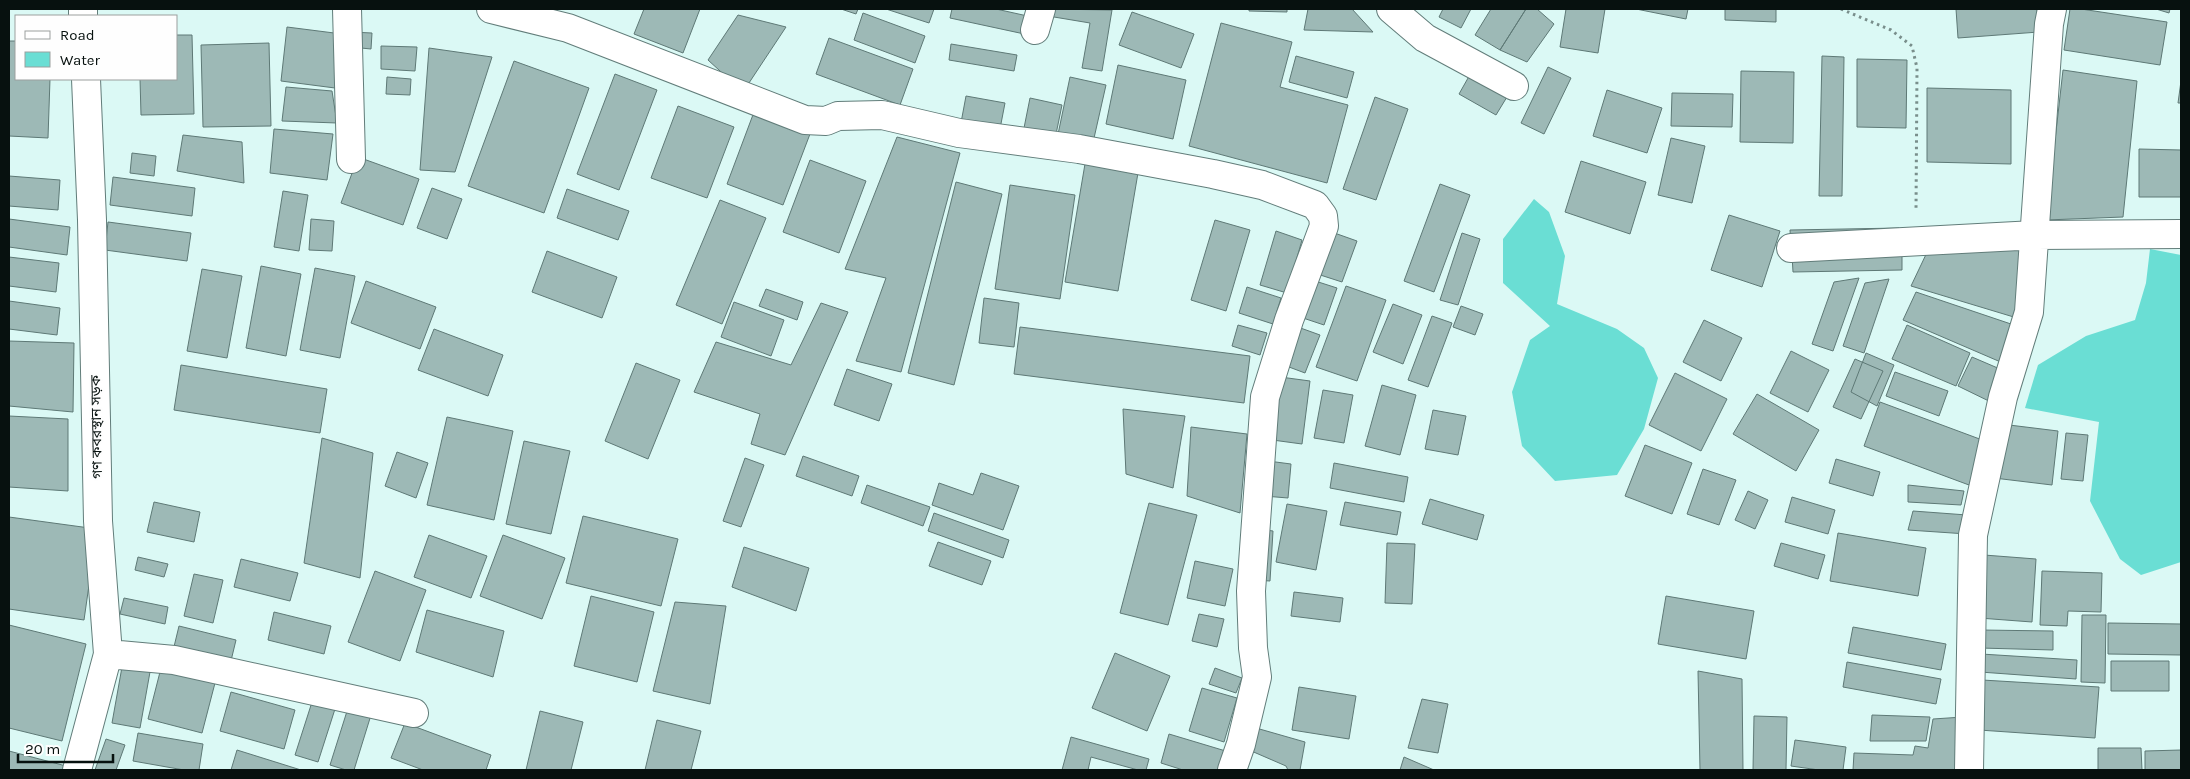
<svg xmlns="http://www.w3.org/2000/svg" width="2190" height="779" font-family="Karla,'Noto Sans Bengali',sans-serif">
<rect width="100%" height="100%" fill="#dbf9f5"/>
<path fill="#6aded4" d="M1534 199 1549 212 1565 256 1557 304 1617 329 1644 348 1658 378 1644 429 1617 475 1555 481 1522 446 1512 392 1530 340 1550 326 1503 283V239Z
M2150 249 2181 255V562L2141 575 2120 559 2090 501 2099 422 2025 408 2038 365 2086 336 2135 320 2146 283Z"/>
<path fill="#9db9b6" stroke="#5e7976" d="M644 9H700L683 53 634 34Z
M841 9H858L856 14Z
M886 9H934L929 23Z
M952 9H996L1032 17 1029 35 950 18Z
M1049 9 1112 10 1102 71 1082 68 1090 23 1048 16Z
M1249 9H1287V12L1249 11Z
M1308 9H1352L1373 32 1304 30Z
M1443 9H1471L1461 28 1439 17Z
M1491 9H1526L1500 50 1475 35Z
M1526 9H1537L1554 24 1527 62 1500 50Z
M1566 9H1605L1598 53 1560 47Z
M1636 9H1688L1686 19Z
M1725 9H1776V22L1725 20Z
M1956 9H2037L2039 32 1958 38Z
M2070 9H2081L2167 22 2160 65 2064 50Z
M2156 9H2170L2169 13Z
M1132 12 1194 34 1181 68 1119 45Z
M863 13 925 36 915 63 854 40Z
M738 15 786 27 743 92 708 60Z
M1221 23 1292 42 1280 87 1348 105 1327 183 1189 146Z
M287 27 342 34 335 88 281 81Z
M351 32 372 33 371 49 351 47Z
M176 35H192L194 114 141 115 140 79H176Z
M829 38 913 69 900 105 816 74Z
M9 41H16V79H50L48 138 9 136Z
M269 43 271 126 203 127 201 45Z
M951 44 1017 55 1014 71 949 60Z
M381 46 417 47 415 71 381 69Z
M429 48 492 57 455 172 420 170Z
M1296 56 1354 72 1347 98 1289 82Z
M1822 56 1844 57 1842 196H1819Z
M1857 59 1907 60 1906 128 1857 127Z
M514 61 589 88 544 213 468 186Z
M1118 65 1186 80 1173 139 1106 124Z
M1548 67 1571 78 1544 134 1521 123Z
M2063 70 2137 81 2123 217 2046 220Z
M1472 71 1510 92 1496 115 1459 94Z
M1741 71 1794 72 1793 143 1740 142Z
M615 74 657 90 619 190 577 174Z
M387 77 411 79 410 95 386 94Z
M1070 77 1106 85 1092 147 1057 139Z
M2181 81V103H2178Z
M286 87 332 91 337 123 282 121Z
M1927 88 2011 90V164L1927 162Z
M1607 90 1662 108 1647 153 1593 136Z
M1672 93 1733 94 1732 127 1671 126Z
M966 96 1005 103 999 134 960 128Z
M1375 97 1408 109 1376 200 1343 189Z
M1030 98 1062 105 1055 139 1023 133Z
M678 106 734 127 707 198 651 178Z
M754 112 810 134 783 205 727 184Z
M274 129 333 134 327 180 270 173Z
M183 135 242 142 244 183 177 171Z
M897 137 960 153 901 372 856 361 886 278 845 269Z
M1671 138 1705 146 1692 203 1658 195Z
M2139 149 2181 150V197H2139Z
M132 153 156 156 154 176 130 173Z
M358 157 419 179 403 225 341 203Z
M1086 158 1139 167 1118 291 1065 282Z
M810 160 866 181 839 253 783 232Z
M1581 161 1646 182 1630 234 1565 212Z
M9 176 60 180 58 210 9 206Z
M113 177 195 188 192 216 110 205Z
M956 182 1002 194 954 385 908 373Z
M1440 184 1470 195 1434 292 1404 281Z
M1010 185 1075 195 1060 299 995 289Z
M432 188 462 199 447 239 417 228Z
M567 189 629 211 618 240 557 218Z
M283 191 308 195 299 251 274 247Z
M720 200 766 218 722 324 676 305Z
M1729 215 1780 231 1762 287 1711 270Z
M9 219 70 227 67 255 9 247Z
M311 219 334 221 332 251 309 250Z
M1215 220 1250 230 1226 311 1191 300Z
M108 222 191 233 187 261 105 250Z
M1899 228V245L1791 247 1790 230Z
M1326 230 1357 241 1342 282 1311 272Z
M1276 231 1302 240 1287 293 1260 285Z
M1462 233 1480 239 1458 305 1440 300Z
M2031 243 2017 318 1911 286 1930 246Z
M547 251 617 277 602 318 532 292Z
M1902 253V270L1793 272 1792 255Z
M9 257 59 263 56 292 9 286Z
M261 266 301 274 286 356 246 348Z
M315 268 355 276 340 358 300 350Z
M202 269 242 276 227 358 187 351Z
M1859 278 1833 351 1812 344 1834 282Z
M1309 279 1337 288 1324 325 1297 316Z
M1889 279 1864 353 1843 346 1865 283Z
M366 281 436 307 420 349 351 323Z
M1346 286 1386 300 1357 381 1316 367Z
M1247 287 1281 298 1273 324 1239 313Z
M766 289 803 302 797 320 759 306Z
M1916 292 2011 324 2003 363 1903 320Z
M984 298 1019 303 1014 347 979 343Z
M9 301 60 308 57 335 9 329Z
M734 302 784 320 771 356 721 337Z
M821 303 848 312 785 455 751 444 760 414 694 392 716 342 791 365Z
M1393 304 1422 315 1403 364 1373 352Z
M1461 306 1483 314 1475 335 1453 327Z
M1432 316 1452 323 1428 387 1408 380Z
M1704 320 1742 338 1721 381 1683 362Z
M1238 325 1267 333 1260 355 1232 346Z
M1907 325 1970 353 1956 386 1892 359Z
M1295 326 1320 335 1305 373 1281 364Z
M1020 327 1250 356 1244 403 1014 374Z
M434 329 503 355 488 396 418 370Z
M9 341 74 343 73 412 9 406Z
M1791 351 1829 370 1808 412 1770 393Z
M1866 353 1894 365 1877 406 1851 392Z
M1972 357 2007 372 1997 405 1958 386Z
M1855 359 1883 371 1861 419 1833 407Z
M636 363 680 380 648 459 605 441Z
M181 365 327 389 320 433 174 410Z
M847 369 892 384 879 421 834 405Z
M1895 372 1948 391 1939 416 1886 396Z
M1675 373 1727 399 1701 451 1649 425Z
M1273 376 1310 381 1302 444 1265 439Z
M1382 385 1416 395 1400 455 1365 446Z
M1323 390 1353 395 1344 443 1314 438Z
M1757 394 1819 430 1796 471 1733 434Z
M1880 402 1985 441 1969 485 1864 446Z
M1123 409 1185 416 1173 488 1126 474Z
M1433 410 1466 416 1458 455 1425 449Z
M9 416 68 419V491L9 487Z
M447 417 513 431 494 520 427 505Z
M2001 424 2058 431 2052 485 1994 478Z
M1191 427 1247 434 1240 513 1187 496Z
M2066 433 2088 435 2083 481 2061 479Z
M322 438 373 453 360 578 304 563Z
M524 441 570 451 551 534 506 524Z
M1645 445 1692 463 1672 514 1625 496Z
M397 452 428 463 416 498 385 486Z
M803 456 859 476 852 496 796 476Z
M745 458 764 465 741 527 723 521Z
M1836 459 1880 472 1873 496 1829 483Z
M1268 461 1291 464 1288 498 1264 496Z
M1334 463 1408 477 1404 502 1330 488Z
M1703 469 1736 480 1719 525 1687 514Z
M981 473 1019 486 1003 530 932 505 939 483 973 495Z
M867 485 930 507 923 526 861 503Z
M1908 485 1964 491 1961 505 1908 502Z
M1748 491 1768 500 1755 529 1735 520Z
M1792 497 1835 510 1828 534 1785 522Z
M1430 499 1484 515 1477 540 1422 524Z
M154 502 200 512 194 542 147 532Z
M1345 502 1401 512 1397 535 1340 525Z
M1149 503 1197 515 1168 625 1120 613Z
M1287 504 1327 511 1316 570 1276 562Z
M1913 511 1967 515V534L1908 530Z
M934 513 1009 540 1003 558 928 531Z
M583 516 678 539 661 606 566 583Z
M9 517 97 529 84 620 9 609Z
M1259 529 1273 531 1270 581 1255 580Z
M1838 533 1926 548 1918 596 1830 581Z
M429 535 487 556 471 598 414 577Z
M503 535 565 558 542 619 480 596Z
M938 542 991 561 982 585 929 566Z
M1387 543 1415 544 1412 604 1385 603Z
M1781 543 1825 555 1818 579 1774 566Z
M744 547 809 568 796 611 732 587Z
M1984 555 2036 559 2032 622 1979 618Z
M138 557 168 564 164 577 135 570Z
M241 559 298 573 290 601 234 587Z
M1195 561 1233 569 1225 606 1187 598Z
M375 571 426 590 400 661 348 642Z
M2042 571 2102 573 2101 612 2068 611 2067 626 2040 625Z
M194 574 223 580 213 623 184 616Z
M1294 592 1343 598 1340 622 1291 616Z
M591 596 654 612 637 682 574 666Z
M1666 596 1754 611 1746 659 1658 644Z
M124 598 168 607 165 624 120 614Z
M675 602 726 606 710 704 653 691Z
M427 610 504 631 493 677 416 652Z
M274 612 331 626 324 654 268 640Z
M1199 614 1224 619 1217 647 1192 641Z
M2082 615H2106L2105 683 2081 682Z
M2108 623 2181 624V655L2108 654Z
M9 625 86 644 62 741 9 728Z
M179 626 236 640 229 669 172 655Z
M1853 627 1946 644 1941 670 1848 653Z
M1981 630 2053 631V650L1980 648Z
M1115 653 1170 676 1147 731 1092 708Z
M1981 654 2077 660 2076 679 1980 672Z
M2111 661H2169V691H2111Z
M1847 662 1941 679 1936 704 1843 687Z
M122 667 150 672 140 728 112 723Z
M161 668 215 683 202 733 148 719Z
M1215 668 1242 678 1236 693 1209 684Z
M1698 671 1742 679 1743 770H1700Z
M1982 680 2099 687 2095 738 1979 730Z
M1299 687 1356 696 1349 739 1292 730Z
M1202 688 1237 698 1224 742 1189 731Z
M231 692 295 710 284 749 220 731Z
M1422 699 1448 704 1438 753 1408 748Z
M312 702 335 709 318 762 295 755Z
M348 708 371 715 354 770H346L330 765Z
M540 711 583 722 571 770H526Z
M1872 715 1930 717 1926 741H1870Z
M1754 716 1787 717 1786 770H1753Z
M1963 717 1955 770H1853L1854 753 1913 755 1915 746 1928 748 1933 719Z
M657 720 701 731 691 770H645Z
M405 723 491 755 486 770H423L391 758Z
M1256 728 1305 742 1300 770H1288L1286 766 1249 750Z
M138 733 203 744 199 770H184L133 761Z
M1169 734 1229 752 1224 770H1183L1161 763Z
M1071 737 1149 759 1146 770H1138L1091 757 1088 770H1062Z
M106 739 125 745 116 770H95Z
M1795 740 1846 747 1843 770H1819L1791 766Z
M2098 748H2141L2142 770H2098Z
M237 750 301 770H231Z
M2181 750V770H2145V751Z
M9 751 66 766 65 770H9Z
M1404 757 1434 770H1400Z"/>
<g fill="none" stroke-linecap="round" stroke-linejoin="round">
<g stroke="#627d7a" stroke-width="30">
<path id="street" d="M83 9V16
M347 9 351 159
M491 9 568 28 805 120 826 121 838 116 882 115 959 133 1079 149 1213 174 1262 185 1315 205 1323 216 1324 226 1289 320 1265 397 1251 591 1253 648 1257 677 1241 744 1232 770
M1391 9 1425 38 1514 86
M1035 30 1041 9
M1791 248 2036 235 2181 234
M108 654 174 660 414 713
M77 770 108 654 98 521 92 220 86 79
M1969 770 1973 535 2003 397 2029 312 2049 24 2052 9"/>
</g>
<path stroke="#798e8b" stroke-width="3" stroke-dasharray="2.5 4" stroke-linecap="butt" d="M1841 9 1891 30 1912 46 1917 68 1916 211"/>
<use href="#street" stroke="#fff" stroke-width="28"/>
</g>
<g text-anchor="middle" stroke-width="5" stroke-linejoin="round" paint-order="stroke">
<g font-size="14" fill="#07110f" stroke="#fefefe">
<text transform="translate(96 427) rotate(-91)" y="5">গণ কবরস্থান সড়ক</text>
</g>
</g>
<rect width="2190" height="779" fill="none" stroke="#07110f" stroke-width="20"/>
<rect x="15" y="15" width="162" height="65" fill="#fefefe" stroke="#9b9f9e"/>
<rect x="25" y="31" width="25" height="8" fill="#ffffff" stroke="#9b9f9e"/>
<text x="60" y="40" font-size="15" fill="#07110f">Road</text>
<rect x="25" y="52" width="25" height="15" fill="#6aded4" stroke="#9b9f9e"/>
<text x="60" y="65" font-size="15" fill="#07110f">Water</text>
<path d="M18 754v8h95v-8" fill="none" stroke="#07110f" stroke-width="2.5"/>
<text x="25" y="754" font-size="15" fill="#07110f" stroke="#fefefe" stroke-width="4" paint-order="stroke">20 m</text>
</svg>
